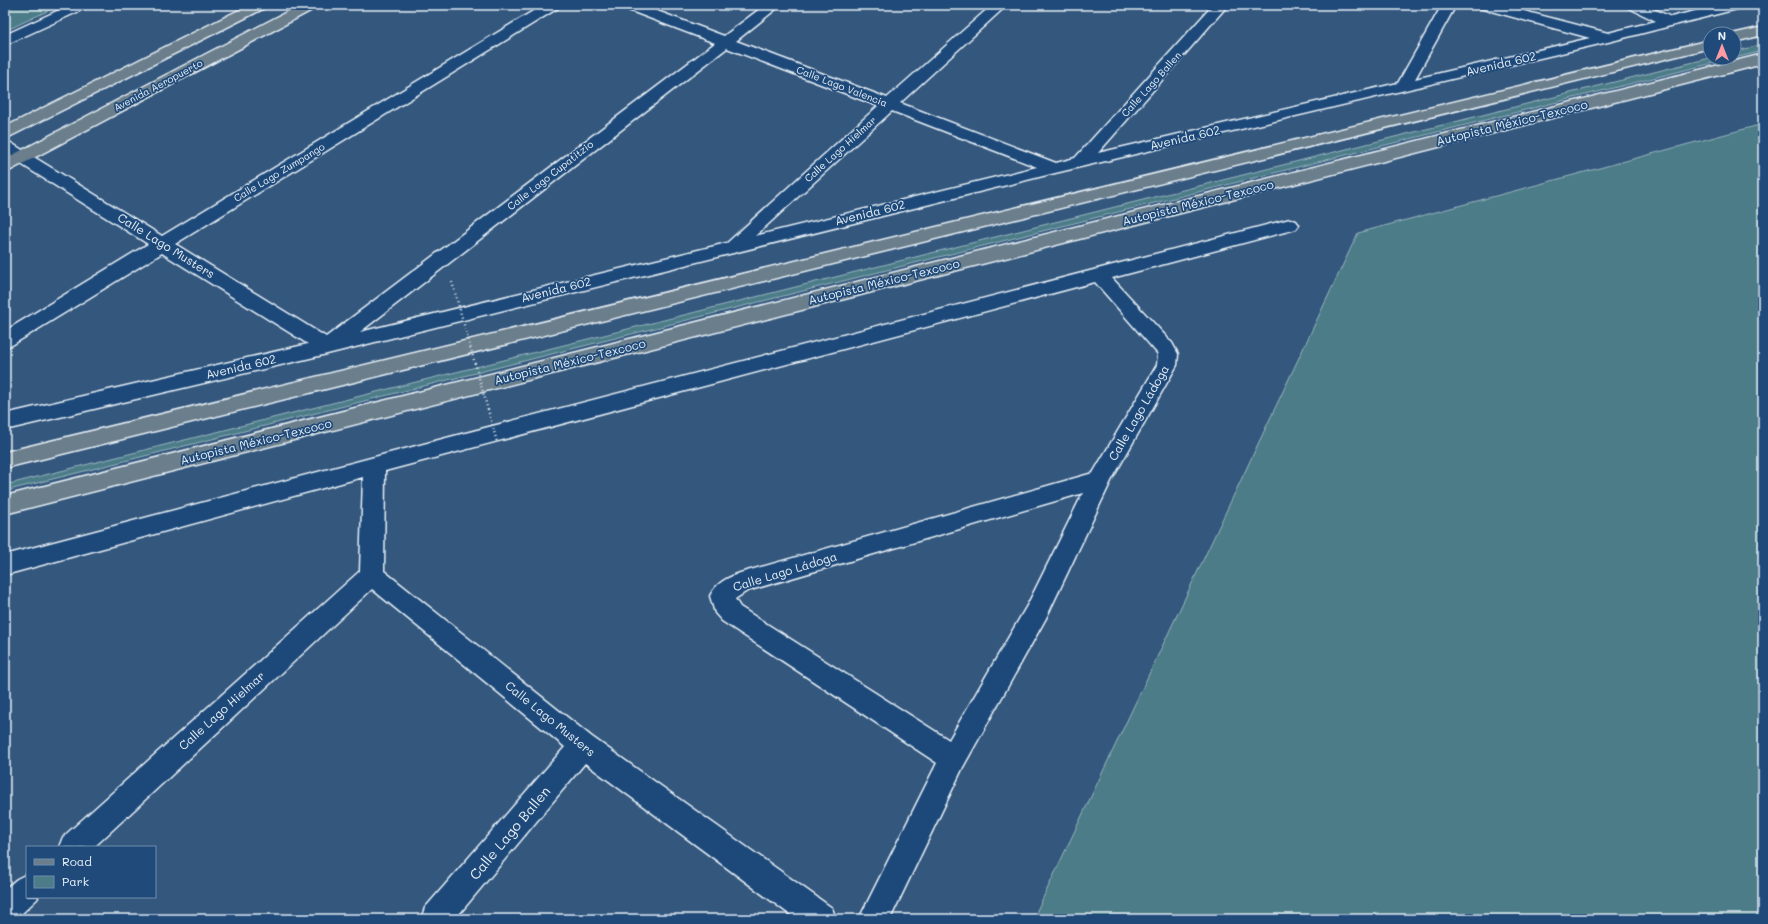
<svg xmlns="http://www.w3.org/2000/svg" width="1768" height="924" font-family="Mali,sans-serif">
<rect width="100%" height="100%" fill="#34577d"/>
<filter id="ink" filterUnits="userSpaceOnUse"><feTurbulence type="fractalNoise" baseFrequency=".025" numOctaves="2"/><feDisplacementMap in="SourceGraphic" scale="8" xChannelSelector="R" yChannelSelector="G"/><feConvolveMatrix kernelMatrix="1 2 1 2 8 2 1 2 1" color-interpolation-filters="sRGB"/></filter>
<g filter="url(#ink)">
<path fill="#4b7c87" stroke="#9ab6c0" d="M5 5H60L5 31Z
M1763 44V51L1734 58V52Z
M1710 58H1733L5 491V485Z
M1763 124V919H1033L1358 233Z"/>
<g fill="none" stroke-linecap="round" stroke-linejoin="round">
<g stroke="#e8f1f8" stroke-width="3">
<path id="minor" d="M70 5H88L86 8 5 45V35Z
M543 5H560L558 8 175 244 326 337 715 43 623 8 621 5H641L724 36 765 5H781L736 41 887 98 992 5H1007L900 103 1056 163 1075 158 1213 5H1228L1098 153 1398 83 1442 5H1456L1415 79 1590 38 1480 8 1478 5H1501L1608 33 1656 21 1629 8 1627 5H1645L1671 17 1719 5H1743L1741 8 1608 42 1055 173 327 354 5 430V414L308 344 162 253 12 345 5 347V331L148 244 5 154V142L11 143 162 236ZM727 48 878 106 727 243 360 332ZM892 111 1037 167 755 236Z
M1290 219 1296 221 1299 225 1296 229 1112 278 1172 343 1178 354 1177 365 1111 481 1046 618 963 767 890 919H859L937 763 722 621 715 613 710 596C716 583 727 578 740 573L1093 473 1157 365 1158 354 1095 282 385 471 384 571 592 737 832 908 836 919H796L585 763 455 919H421L425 908 565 747 372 589 94 847H59L63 837 360 571 363 477 5 575V555L450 437ZM1083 493 1028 604 949 740 740 607 735 599 747 591Z
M27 874V897H38L37 899 16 919H5V889L17 879Z"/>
</g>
<g stroke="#e8f1f8" stroke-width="3">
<path id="major" d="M249 5H267L265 8 11 136 5 138V127Z
M300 5H318L316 8 11 170 5 171V159Z
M1763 27V35L1734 42V34H1732Z
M1710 40V48L5 468V452Z
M1763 54V64L5 514V496Z"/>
</g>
<use href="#minor" fill="#1f4a7a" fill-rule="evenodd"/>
<use href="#major" fill="#6b7e8b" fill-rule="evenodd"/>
<path stroke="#e8f1f8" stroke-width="2.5" stroke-dasharray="1 3" stroke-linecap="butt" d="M452 282 497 442"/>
</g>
</g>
<g text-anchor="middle" stroke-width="3.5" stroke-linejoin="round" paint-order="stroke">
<g font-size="10" fill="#e8f1f8" stroke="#1f4a7a">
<text transform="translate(1151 84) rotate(-48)" y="4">Calle Lago Ballen</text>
<text transform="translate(158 85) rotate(-28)" y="4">Avenida Aeropuerto</text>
<text transform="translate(842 86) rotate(21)" y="4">Calle Lago Valencia</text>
<text transform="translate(840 149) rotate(-42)" y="4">Calle Lago Hielmar</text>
<text transform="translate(279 172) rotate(-31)" y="4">Calle Lago Zumpango</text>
<text transform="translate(550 175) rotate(-38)" y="4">Calle Lago Cupatitzio</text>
</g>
<g font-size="12" fill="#e8f1f8" stroke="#1f4a7a">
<text transform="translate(1501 64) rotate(-13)" y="4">Avenida 602</text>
<text transform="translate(1512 123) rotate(-14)" y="4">Autopista México-Texcoco</text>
<text transform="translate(1185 138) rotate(-13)" y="4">Avenida 602</text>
<text transform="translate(1198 203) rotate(-14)" y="4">Autopista México-Texcoco</text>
<text transform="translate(870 213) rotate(-14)" y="4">Avenida 602</text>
<text transform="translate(166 246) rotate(32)" y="4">Calle Lago Musters</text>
<text transform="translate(884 282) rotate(-14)" y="4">Autopista México-Texcoco</text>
<text transform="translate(556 290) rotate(-14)" y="4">Avenida 602</text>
<text transform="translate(570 362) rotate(-14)" y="4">Autopista México-Texcoco</text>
<text transform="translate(241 367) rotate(-13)" y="4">Avenida 602</text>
<text transform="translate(1139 413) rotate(-60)" y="4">Calle Lago Ládoga</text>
<text transform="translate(256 442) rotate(-14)" y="4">Autopista México-Texcoco</text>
<text transform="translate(785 572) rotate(-17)" y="4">Calle Lago Ládoga</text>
<text transform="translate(222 711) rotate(-42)" y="4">Calle Lago Hielmar</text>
<text transform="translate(550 719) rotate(39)" y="4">Calle Lago Musters</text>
</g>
<g font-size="14" fill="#e8f1f8" stroke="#1f4a7a">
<text transform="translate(510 833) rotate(-50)" y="5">Calle Lago Ballen</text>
</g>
</g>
<rect width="1768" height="924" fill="none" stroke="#1f4a7a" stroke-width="20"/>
<rect x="10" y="10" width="1748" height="904" fill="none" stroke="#e8f1f8" stroke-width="1.5" filter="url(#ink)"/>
<rect x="26" y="846" width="130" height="52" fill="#1f4a7a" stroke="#6f8dac"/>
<rect x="34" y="859" width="20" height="6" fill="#6b7e8b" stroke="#6f8dac"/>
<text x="62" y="866" font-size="12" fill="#e8f1f8">Road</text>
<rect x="34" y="876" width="20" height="12" fill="#4b7c87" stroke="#6f8dac"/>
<text x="62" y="886" font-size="12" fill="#e8f1f8">Park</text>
<g transform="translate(1722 46)"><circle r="19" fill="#1f4a7a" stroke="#6f8dac"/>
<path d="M0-3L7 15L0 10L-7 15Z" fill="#ff9aa2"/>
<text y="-6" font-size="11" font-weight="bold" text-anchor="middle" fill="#e8f1f8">N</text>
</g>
</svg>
